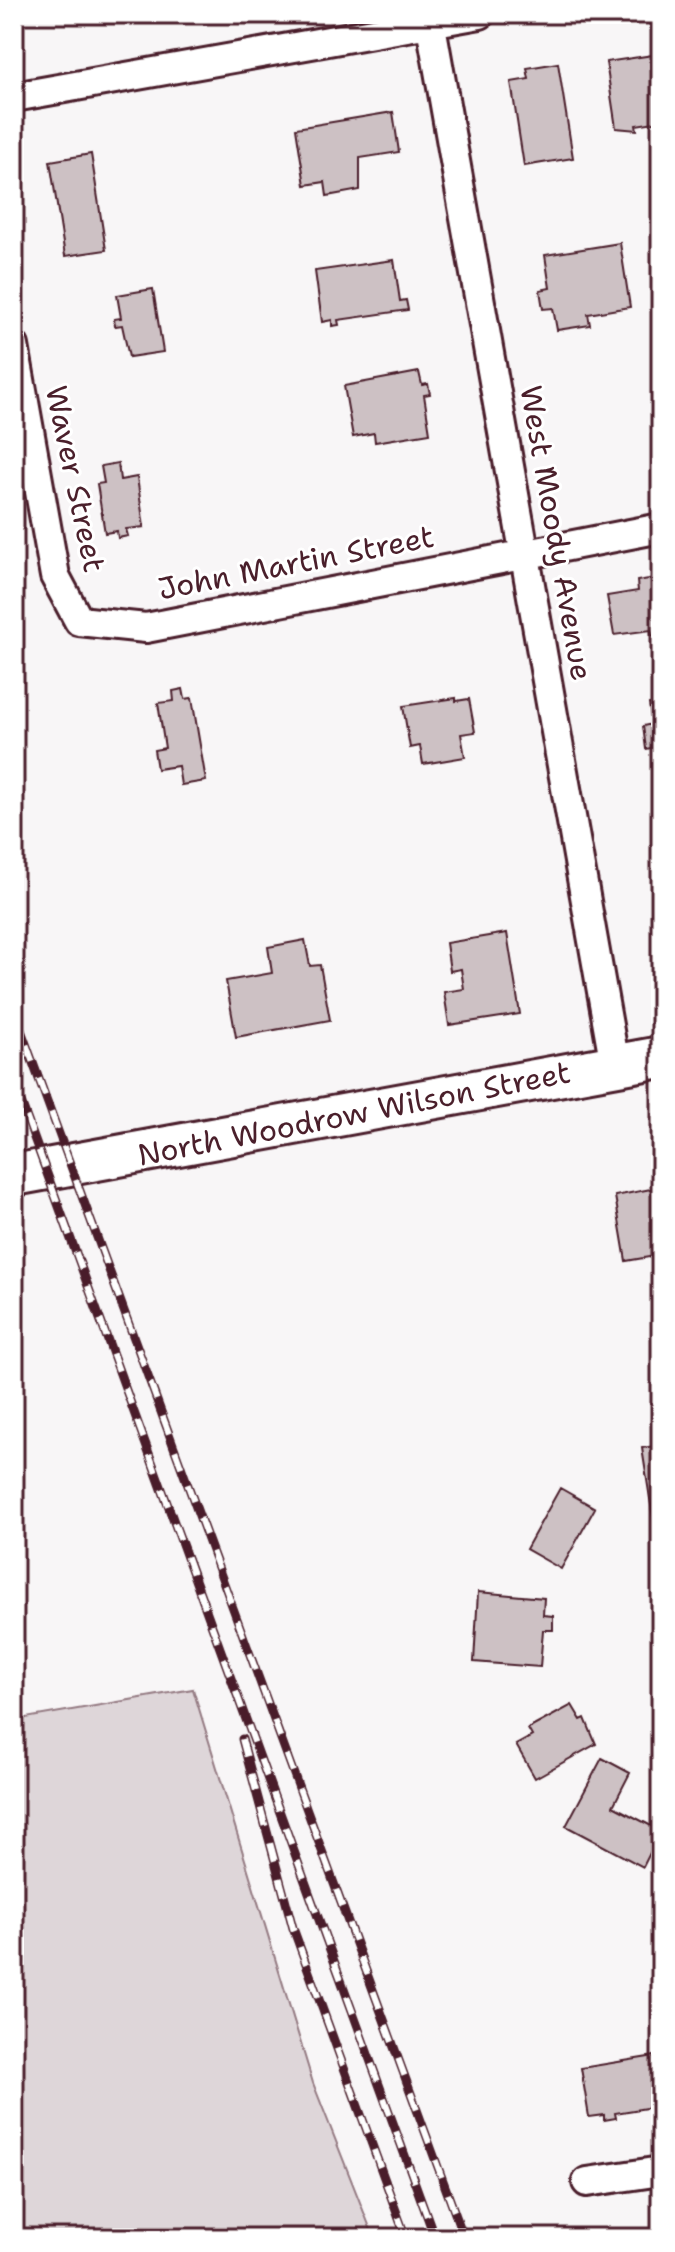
<svg xmlns="http://www.w3.org/2000/svg" width="675" height="2252" font-family="'Shantell Sans',sans-serif">
<rect width="100%" height="100%" fill="#f8f6f7"/>
<filter id="ink" filterUnits="userSpaceOnUse"><feTurbulence type="fractalNoise" baseFrequency=".0125" numOctaves="2"/><feDisplacementMap in="SourceGraphic" scale="16" xChannelSelector="R" yChannelSelector="G"/><feConvolveMatrix kernelMatrix="1 2 1 2 8 2 1 2 1" color-interpolation-filters="sRGB"/></filter>
<g filter="url(#ink)">
<path fill="#ded6d9" stroke="#947a82" stroke-width="2" d="M193 1689 313 2083 374 2238H14V1720Z"/>
<path fill="#cdc1c4" stroke="#4a1f2b" stroke-width="2" d="M653 55 661 121 636 125 637 130 616 128 606 62Z
M558 63 573 158 524 166 511 82 529 79 527 68Z
M393 112 399 152 360 158V190L327 196 325 182 305 185 296 128Z
M91 154 106 250 65 256 50 161Z
M620 243 630 307 588 314 590 325 557 330 553 308 543 309 540 290 550 288 545 255Z
M394 260 400 301 406 300 408 310 338 320 339 325 332 326V320L322 322 315 271Z
M153 289 163 352 129 357 122 325 115 326 114 319 121 318 117 295Z
M419 372 422 385 428 384 430 394 424 395 430 433 375 442 374 433 353 437 344 386Z
M118 463 120 480 137 477 144 527 126 529 128 536 118 538 117 531 105 533 97 484 104 483 101 466Z
M655 578 656 588 661 590V635L652 636 651 630 614 635 607 596 638 591 637 581Z
M183 689 185 699 192 698 206 781 181 785 178 766 157 769 154 750 165 748 158 703 174 701 173 691Z
M456 698V701L469 699 475 732 461 734 465 757 423 764 420 746 410 748 403 706Z
M661 702V746L646 749 643 726 652 724 649 704Z
M507 933 520 1014 449 1025 444 992 464 989 461 969 450 971 446 943Z
M305 940 310 966 320 965 330 1020 236 1037 226 981 272 973 268 947Z
M661 1187V1255L626 1261 615 1196Z
M661 1445V1523L654 1524 642 1448Z
M560 1488 595 1508 561 1569 526 1549Z
M478 1592 544 1598 543 1615 553 1616V1630H543L540 1667 474 1662Z
M572 1705 581 1720 585 1718 596 1744 535 1778 516 1745 532 1736 528 1729Z
M602 1758 630 1773 613 1806 661 1831 643 1867 566 1826Z
M661 2055V2111L654 2112 653 2107 615 2113 616 2118 604 2120V2115L589 2117 581 2068Z"/>
<g fill="none" stroke-linecap="round" stroke-linejoin="round">
<g stroke="#4a1f2b" stroke-width="34">
<path id="street" d="M429 14 615 1065
M14 97 480 14
M14 346 55 576 79 621 146 628 661 528
M587 2182 661 2171"/>
</g>
<g stroke="#4a1f2b" stroke-width="46">
<path id="secondary" d="M14 1175 661 1057"/>
</g>
<use href="#street" stroke="#fff" stroke-width="28"/>
<use href="#secondary" stroke="#fff" stroke-width="40"/>
<g stroke="#4a1f2b" stroke-width="9">
<path id="rail" d="M14 1011 464 2238
M14 1083 435 2238
M242 1739 293 1928 406 2238"/>
</g>
<use href="#rail" stroke="#fff" stroke-width="6" stroke-dasharray="18" stroke-linecap="butt"/>
</g>
</g>
<g text-anchor="middle" stroke-width="6" stroke-linejoin="round" paint-order="stroke">
<g font-size="30" fill="#4a1f2b" stroke="#fff">
<text transform="translate(75 479) rotate(78)" y="10">Waver Street</text>
<text transform="translate(556 533) rotate(80)" y="10">West Moody Avenue</text>
<text transform="translate(296 563) rotate(-11)" y="10">John Martin Street</text>
<text transform="translate(354 1114) rotate(-11)" y="10">North Woodrow Wilson Street</text>
</g>
</g>
<rect width="675" height="2252" fill="none" stroke="#fff" stroke-width="48"/>
<rect x="24" y="24" width="627" height="2204" fill="none" stroke="#4a1f2b" stroke-width="3" filter="url(#ink)"/>
</svg>
